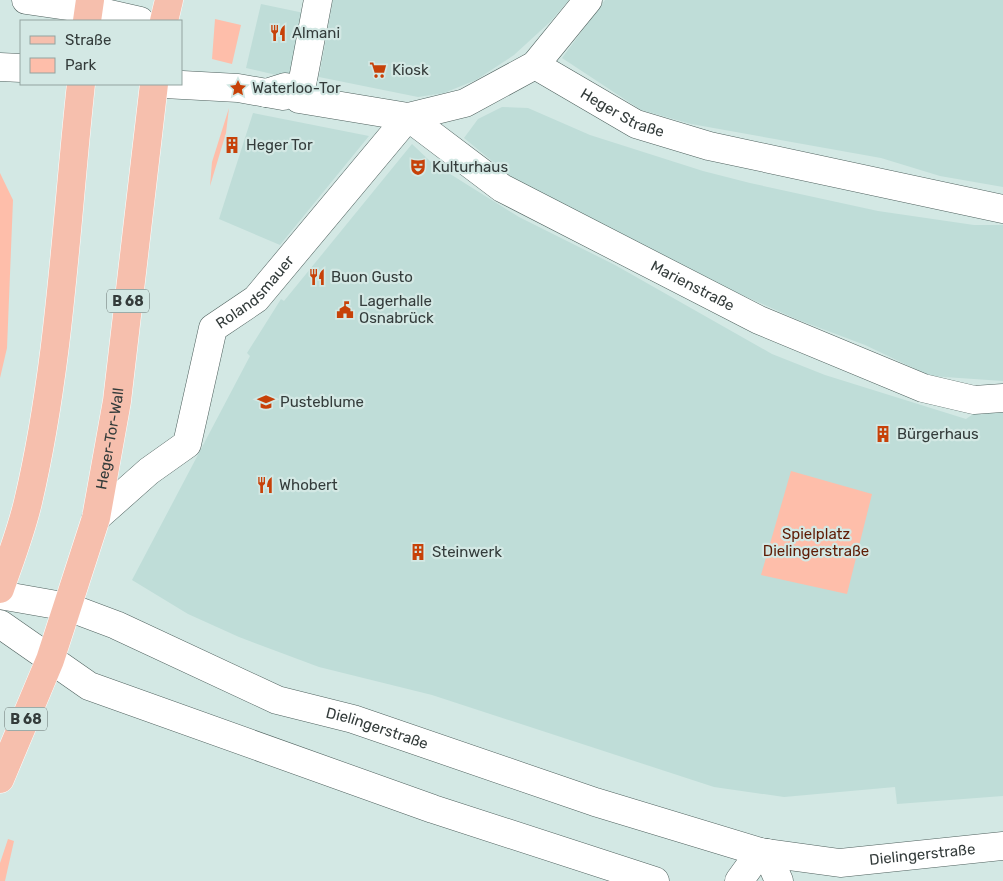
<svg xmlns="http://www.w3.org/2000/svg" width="1003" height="881" font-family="Rubik,sans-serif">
<rect width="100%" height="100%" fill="#d3e8e4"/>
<path fill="#bfddd8" d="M333 0H569L550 22 514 55 476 80 444 93 418 97 319 77Z
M605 0H1003V187L940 176 881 158 691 124 641 110 562 58Z
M261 4 304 13 289 78 246 68Z
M502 107 528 108 590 135 703 171 750 183 878 211 974 225H1003V381L930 376 865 345 796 319 671 263 516 181 464 138 478 119Z
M253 113 369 136 280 245 219 219Z
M412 144 431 162 519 217 615 265 772 354 825 375 966 419 976 412 1003 410V796L897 804 895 787 784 797 714 787 432 695 319 667 239 637 188 614 132 580 250 356 247 353 281 299 284 301Z"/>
<path fill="#febeaa" d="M215 19 241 25 232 64 212 59Z
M229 108 226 133 210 186 212 162Z
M0 173 13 200 7 348 0 378Z
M791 471 872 494 847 594 761 575Z
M8 839 14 841 5 881H0V863Z"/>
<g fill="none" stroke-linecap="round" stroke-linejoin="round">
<g stroke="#4f615e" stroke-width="29">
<g id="pedestrian">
<path id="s1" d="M535 65 636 124 709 146 1003 209"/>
<path d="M164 84 238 88 283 96"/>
<path d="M301 90 318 0"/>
<path d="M266 93 285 87 301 90 299 99 408 117 465 103 535 65 588 0"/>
<path id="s2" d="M408 117 502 188 759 320 923 388 974 400 1003 398"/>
<path id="s3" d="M96 518 149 471 187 444 213 328 256 299 408 117"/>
</g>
</g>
<g stroke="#4f615e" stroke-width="29">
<g id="minor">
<path id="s4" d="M0 595 68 607 116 625 277 700 353 719 595 802 760 852 840 863 1003 846"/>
<path d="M0 624 89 686 433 809 655 881"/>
<path d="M767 853 779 881"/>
<path d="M739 881 760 852"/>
</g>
</g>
<g stroke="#4f615e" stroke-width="29">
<path id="tertiary" d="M26 0 88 9 140 21
M0 67 21 68"/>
</g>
<g stroke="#fff" stroke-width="29">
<g id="primary">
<path d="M87 21 90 0"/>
<path d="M164 21 169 0"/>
<path d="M0 589C10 560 21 532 28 502 60 366 66 222 81 84"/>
<path id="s5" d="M0 779 50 660 96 518 117 401 154 84"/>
</g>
</g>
<use href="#pedestrian" stroke="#fff" stroke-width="28"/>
<use href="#minor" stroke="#fff" stroke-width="28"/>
<use href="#tertiary" stroke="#fff" stroke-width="28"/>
<use href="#primary" stroke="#f6bfad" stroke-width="28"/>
</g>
<defs>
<g id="restaurant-bare" transform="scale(1.35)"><path d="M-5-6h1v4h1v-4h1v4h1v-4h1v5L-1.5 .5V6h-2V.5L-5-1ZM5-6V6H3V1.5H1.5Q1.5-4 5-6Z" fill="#c74108" stroke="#d3e8e4" stroke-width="2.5" paint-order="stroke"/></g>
<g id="supermarket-bare" transform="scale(1.35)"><path d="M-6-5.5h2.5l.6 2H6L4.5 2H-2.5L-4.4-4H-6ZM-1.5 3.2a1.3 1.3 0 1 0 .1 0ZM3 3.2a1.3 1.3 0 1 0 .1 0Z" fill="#c74108" stroke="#d3e8e4" stroke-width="2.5" paint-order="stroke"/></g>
<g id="sight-bare" transform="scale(1.35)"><path d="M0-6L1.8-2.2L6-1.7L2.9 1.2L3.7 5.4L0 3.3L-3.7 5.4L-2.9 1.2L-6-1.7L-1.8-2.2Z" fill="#c74108" stroke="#d3e8e4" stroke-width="2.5" paint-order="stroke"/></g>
<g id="building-bare" transform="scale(1.35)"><path d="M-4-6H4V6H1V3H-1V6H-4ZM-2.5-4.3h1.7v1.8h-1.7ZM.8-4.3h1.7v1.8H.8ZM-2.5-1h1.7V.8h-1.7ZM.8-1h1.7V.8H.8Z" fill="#c74108" stroke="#d3e8e4" stroke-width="2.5" paint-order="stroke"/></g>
<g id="theatre-bare" transform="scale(1.35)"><path d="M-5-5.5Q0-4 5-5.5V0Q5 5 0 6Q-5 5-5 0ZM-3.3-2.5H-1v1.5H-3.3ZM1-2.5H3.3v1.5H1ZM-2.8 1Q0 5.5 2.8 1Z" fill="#c74108" stroke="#d3e8e4" stroke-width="2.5" paint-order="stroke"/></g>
<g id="civic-bare" transform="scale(1.35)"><path d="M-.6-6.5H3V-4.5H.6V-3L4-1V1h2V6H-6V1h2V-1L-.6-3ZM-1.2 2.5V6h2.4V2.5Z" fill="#c74108" stroke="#d3e8e4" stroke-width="2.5" paint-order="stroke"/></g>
<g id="school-bare" transform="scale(1.35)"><path d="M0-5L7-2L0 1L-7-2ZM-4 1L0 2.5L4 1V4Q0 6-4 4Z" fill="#c74108" stroke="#d3e8e4" stroke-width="2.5" paint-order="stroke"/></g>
</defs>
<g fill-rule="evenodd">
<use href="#restaurant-bare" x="278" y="33"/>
<use href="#supermarket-bare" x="378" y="70"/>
<use href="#sight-bare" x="238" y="88"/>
<use href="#building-bare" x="232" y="145"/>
<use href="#theatre-bare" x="418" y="167"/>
<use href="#restaurant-bare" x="317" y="277"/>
<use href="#civic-bare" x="345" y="310"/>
<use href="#school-bare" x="266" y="402"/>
<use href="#building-bare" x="883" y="434"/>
<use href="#restaurant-bare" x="265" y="485"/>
<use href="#building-bare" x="418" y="552"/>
</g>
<g text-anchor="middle" stroke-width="4.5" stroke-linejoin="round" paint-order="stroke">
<g fill="#d3e8e4" stroke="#64706e" stroke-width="1">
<rect x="107" y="289.5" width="42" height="23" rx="4"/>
<rect x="5" y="707.5" width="42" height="23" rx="4"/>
</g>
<g font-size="14" font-weight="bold" fill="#343c3b">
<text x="128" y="306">B 68</text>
<text x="26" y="724">B 68</text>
</g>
<g font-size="15" fill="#343c3b" stroke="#d3e8e4" text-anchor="start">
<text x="292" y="38">Almani</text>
<text x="392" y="75">Kiosk</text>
<text x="252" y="93">Waterloo-Tor</text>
<text x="246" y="150">Heger Tor</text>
<text x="432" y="172">Kulturhaus</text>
<text x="331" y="282">Buon Gusto</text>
<text x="359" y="306">Lagerhalle<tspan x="359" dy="17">Osnabrück</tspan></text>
<text x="280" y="407">Pusteblume</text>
<text x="897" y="439">Bürgerhaus</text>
<text x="279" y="490">Whobert</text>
<text x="432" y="557">Steinwerk</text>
</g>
<g font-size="15" fill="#343c3b" stroke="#d3e8e4">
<text dy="5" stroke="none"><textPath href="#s1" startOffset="100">Heger Straße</textPath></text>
<text dy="5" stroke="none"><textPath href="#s2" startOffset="332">Marienstraße</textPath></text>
<text dy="5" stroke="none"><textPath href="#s3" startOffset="292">Rolandsmauer</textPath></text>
<text dy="5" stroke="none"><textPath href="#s5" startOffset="359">Heger-Tor-Wall</textPath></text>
<text dy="5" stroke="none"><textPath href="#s4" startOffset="402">Dielingerstraße</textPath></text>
<text dy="5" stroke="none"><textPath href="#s4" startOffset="968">Dielingerstraße</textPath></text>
</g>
<g font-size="15" fill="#5e1c05" stroke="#d3e8e4">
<text x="816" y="539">Spielplatz<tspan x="816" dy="17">Dielingerstraße</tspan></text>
</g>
</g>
<rect x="20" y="20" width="162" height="65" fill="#d3e8e4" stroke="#93a3a0"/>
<rect x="30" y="36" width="25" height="8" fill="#f6bfad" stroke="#93a3a0"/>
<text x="65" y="45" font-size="15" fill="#343c3b">Straße</text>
<rect x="30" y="58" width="25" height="15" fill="#febeaa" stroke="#93a3a0"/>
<text x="65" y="70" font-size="15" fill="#343c3b">Park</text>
</svg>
